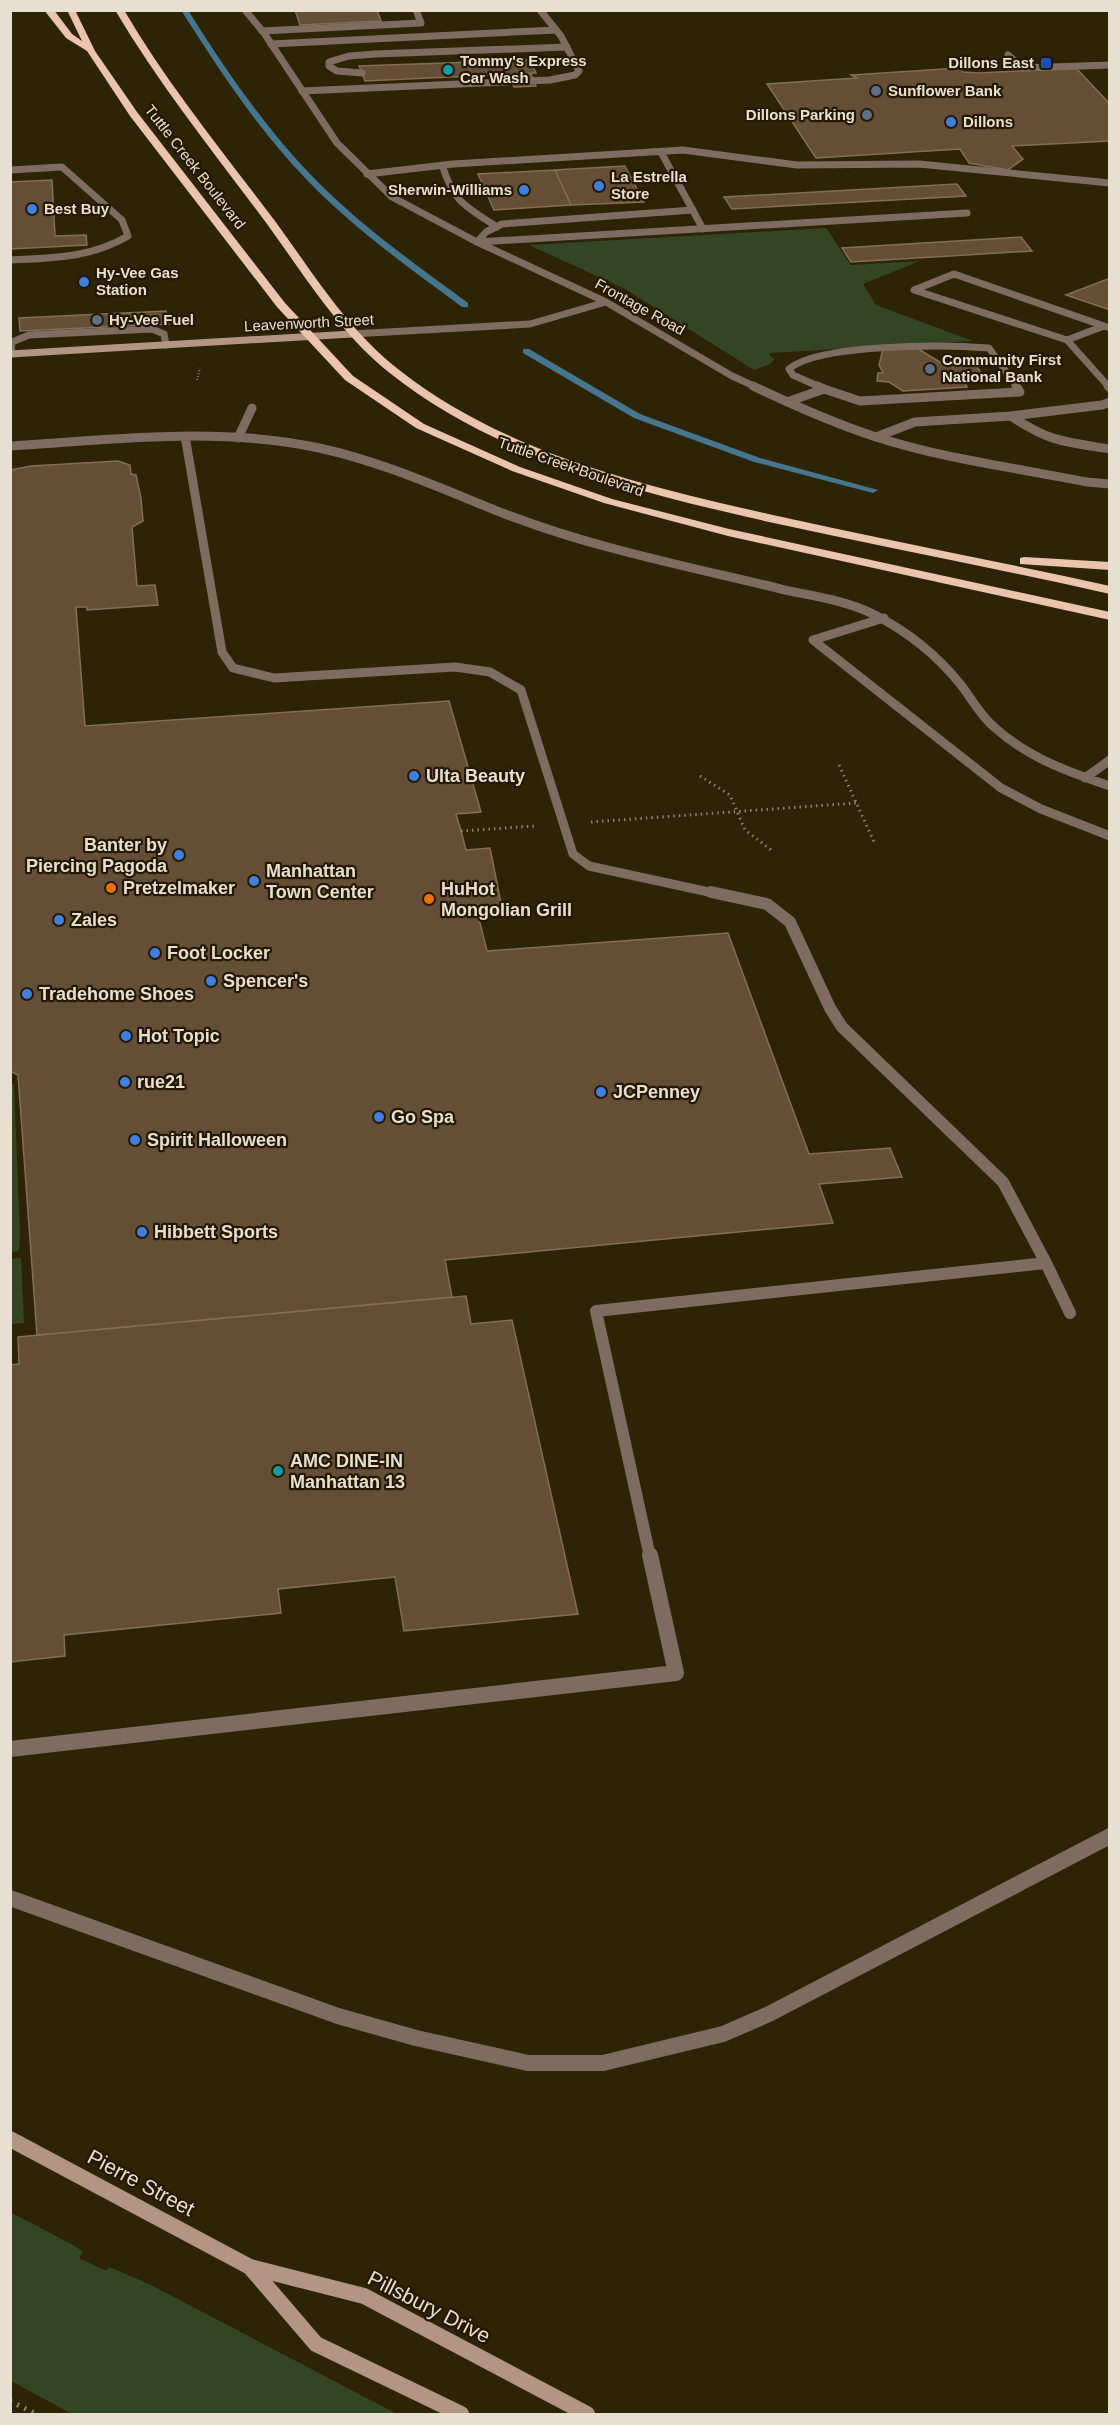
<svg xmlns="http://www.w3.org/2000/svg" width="1120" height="2425" font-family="Arial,sans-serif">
<rect width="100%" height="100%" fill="#2d2305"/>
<path fill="#344524" d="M826 228 851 265 920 261 863 284 876 305 973 341 770 353 769 355 775 359 770 364 754 370 625 289 529 245Z
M11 1084H14L20 1235 19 1251 11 1252Z
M21 1258 24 1323 11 1324V1259Z
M10 2212 73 2245 83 2252 79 2258 106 2271 109 2267 147 2283 397 2414H72L11 2381Z"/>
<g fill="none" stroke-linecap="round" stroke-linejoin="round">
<path fill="#45768d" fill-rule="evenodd" d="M181 10H188C225 69 263 125 312 176 358 224 414 263 468 303V307H462C408 267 353 228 306 179 257 128 219 70 181 10Z
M523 349H529L640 414 760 458 878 490 873 493 754 462 634 418 523 353Z"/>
</g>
<path fill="#644e36" stroke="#856e55" stroke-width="1.5" d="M295 10H377L381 21 300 25Z
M530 60 536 73 365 81 359 66Z
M959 68 963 72 979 73 1076 68 1110 104V141L1012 146 1023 159 1008 170 969 163 960 149 816 158 767 84 857 78 851 75Z
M531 74 536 86 514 87 508 75Z
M625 166 644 202 571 205 555 170Z
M555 170 571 205 494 210 478 174Z
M52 180 55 236 86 235 87 245 10 249V182Z
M957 184 966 196 732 209 724 197Z
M1021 237 1032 251 851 262 842 248Z
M1110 278V310L1066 295Z
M166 311 169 324 20 331 19 318Z
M915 347 943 364 974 362 985 379 965 384 967 387 903 391 889 382 877 381 878 373H883L879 365 883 349Z
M118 461 130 465 131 474 136 475 141 498 143 521 132 527 137 586 155 585 158 605 87 610V607H76L85 726 449 701 481 812 456 814 461 831 466 850 490 848 503 913 478 915 487 951 728 933 809 1154 890 1148 902 1177 819 1184 833 1223 445 1260 452 1297 37 1335 18 1075 10 1071V470L31 466Z
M466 1296 471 1324 512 1320 578 1614 404 1631 395 1577 278 1589 281 1613 64 1635 65 1656 10 1662V1365L19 1364 18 1337Z"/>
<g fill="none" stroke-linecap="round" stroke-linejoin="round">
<path stroke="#8c846d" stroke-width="2" stroke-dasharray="1 2" stroke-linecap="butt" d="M197 380 200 368"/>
<path stroke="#8c846d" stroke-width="3" stroke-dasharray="1.5 4" stroke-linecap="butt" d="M839 765 875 844
M700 776 730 795 745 830 774 852
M591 822 856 803
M461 831 535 826"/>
<path stroke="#8c846d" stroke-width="5" stroke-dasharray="2 6" stroke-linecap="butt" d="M10 2401 36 2414"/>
<path stroke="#7f6c61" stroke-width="7" d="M262 31 421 23 416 10
M271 44 556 30
M1008 55 1023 68 1110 65
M532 64 575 61
M362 73 337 71 329 66V62L349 56 375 54 567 47
M302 91 550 80 575 75 579 71 561 36 540 10
M661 152 703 229
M442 165C455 204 464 205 497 227
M10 170 62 167 122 220 128 236C91 258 52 258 10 260
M367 174 453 164 683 150 797 165 919 164 1110 183
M477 242 967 213
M477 242 486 232 502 224 693 210
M1104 326 1067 340 1109 387
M1067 340 914 290 954 274 1110 328
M11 354 12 342 29 335 152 329 164 334 166 345
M820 387 793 375 789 369C819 343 948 345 989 348L1017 387"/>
<path stroke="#7f6c61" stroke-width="9" d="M817 386 824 389
M1108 386 1110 388
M824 389 860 401 1020 392 1016 386
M787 402 824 389
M1011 416C1049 442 1066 442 1110 449
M185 436 222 652 233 668 274 678 455 667 490 672 521 690 573 854 589 866 718 894
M876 437 915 422 1011 416 1102 405 1110 402
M238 438 252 408
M10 446C112 440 219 426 319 448 384 462 444 490 505 514 542 528 580 540 619 550 672 564 727 576 781 589 812 596 845 600 873 614 907 631 937 655 961 685 972 699 980 715 994 727 1027 757 1068 772 1110 786
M884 618 813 640 1001 788 1041 809 1110 836
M1085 778 1110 760"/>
<path stroke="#7f6c61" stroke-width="12" d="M1046 1263 1070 1313
M650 1557 596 1311 1046 1263 1003 1182 842 1027 830 1008 790 922 767 904 711 892"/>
<path stroke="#7f6c61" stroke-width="16" d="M10 1749 676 1673 650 1555
M10 1898 338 2016 416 2038 528 2063H603L723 2034 769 2014 1110 1836"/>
<path stroke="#7f6c61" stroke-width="7" d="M245 10 264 33 337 143 392 197 477 242 606 302 732 376 756 387
M352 334 530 324 606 302"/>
<path stroke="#7f6c61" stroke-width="9" d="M753 386C793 405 833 423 876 437 944 459 1017 468 1087 482L1110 484"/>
<path stroke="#b39583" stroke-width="7" d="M10 354 352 334"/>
<path stroke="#b39583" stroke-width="16" d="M10 2139 250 2267 364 2296 587 2414
M250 2267 316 2344 461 2414"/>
<path fill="#eac4ad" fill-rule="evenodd" d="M44 10H54L72 34 82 41 67 10H75L95 51 137 112 285 303 353 376 424 424 520 467 612 499 729 529 1110 612V620L728 536 604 503 512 471 416 428 345 380 277 307 130 116 87 51 66 38Z
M115 10H124C168 85 223 152 275 221 313 273 347 329 398 369 504 453 644 486 773 515 884 540 997 561 1110 586V594C996 568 882 547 769 522 639 492 498 459 391 374 340 334 305 276 267 224 215 154 160 86 115 10Z
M1024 557 1110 562V570L1020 564V558Z"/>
</g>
<rect fill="#1a4fb4" stroke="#241900" stroke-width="2" x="1040" y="57" width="12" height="12" rx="3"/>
<g fill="#0f9aa8" stroke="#241900" stroke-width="2">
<circle cx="448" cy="70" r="6"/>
<circle cx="278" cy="1471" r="6"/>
</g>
<g fill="#5c6f8a" stroke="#241900" stroke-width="2">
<circle cx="876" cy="91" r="6"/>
<circle cx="867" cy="115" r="6"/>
<circle cx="97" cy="320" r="6"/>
<circle cx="930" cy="369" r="6"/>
</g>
<g fill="#3f7fe0" stroke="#241900" stroke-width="2">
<circle cx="951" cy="122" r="6"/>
<circle cx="599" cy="186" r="6"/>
<circle cx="524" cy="190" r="6"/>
<circle cx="32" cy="209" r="6"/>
<circle cx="84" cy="282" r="6"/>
<circle cx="414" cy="776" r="6"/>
<circle cx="179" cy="855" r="6"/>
<circle cx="254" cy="881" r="6"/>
<circle cx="59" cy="920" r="6"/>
<circle cx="155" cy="953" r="6"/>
<circle cx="211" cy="981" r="6"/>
<circle cx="27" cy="994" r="6"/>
<circle cx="126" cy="1036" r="6"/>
<circle cx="125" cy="1082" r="6"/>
<circle cx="601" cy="1092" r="6"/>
<circle cx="379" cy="1117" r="6"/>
<circle cx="135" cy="1140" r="6"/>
<circle cx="142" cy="1232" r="6"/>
</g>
<g fill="#e8710a" stroke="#241900" stroke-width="2">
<circle cx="111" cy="888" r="6"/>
<circle cx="429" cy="899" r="6"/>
</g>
<g text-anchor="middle" stroke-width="4.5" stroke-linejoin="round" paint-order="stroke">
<g font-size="15" font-weight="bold" fill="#e7e0d0" stroke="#241900" text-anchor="start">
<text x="460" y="66">Tommy's Express<tspan x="460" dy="17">Car Wash</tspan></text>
<text x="1034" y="68" text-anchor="end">Dillons East</text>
<text x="888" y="96">Sunflower Bank</text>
<text x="855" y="120" text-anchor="end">Dillons Parking</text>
<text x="963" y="127">Dillons</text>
<text x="611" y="182">La Estrella<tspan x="611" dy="17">Store</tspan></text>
<text x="512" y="195" text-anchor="end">Sherwin-Williams</text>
<text x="44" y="214">Best Buy</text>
<text x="96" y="278">Hy-Vee Gas<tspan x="96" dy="17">Station</tspan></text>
<text x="109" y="325">Hy-Vee Fuel</text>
<text x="942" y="365">Community First<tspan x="942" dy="17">National Bank</tspan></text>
</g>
<g font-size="15" fill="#e7e0d0" stroke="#241900">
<text transform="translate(195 167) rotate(52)" y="5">Tuttle Creek Boulevard</text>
<text transform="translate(640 307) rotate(29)" y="5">Frontage Road</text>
<text transform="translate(309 323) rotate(-3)" y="5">Leavenworth Street</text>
<text transform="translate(571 467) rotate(19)" y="5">Tuttle Creek Boulevard</text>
</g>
<g font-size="18" font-weight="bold" fill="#e7e0d0" stroke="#241900" text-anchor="start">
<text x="426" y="782">Ulta Beauty</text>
<text x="167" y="851" text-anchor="end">Banter by<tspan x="167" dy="21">Piercing Pagoda</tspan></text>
<text x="266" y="877">Manhattan<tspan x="266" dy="21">Town Center</tspan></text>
<text x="123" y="894">Pretzelmaker</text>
<text x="441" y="895">HuHot<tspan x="441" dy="21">Mongolian Grill</tspan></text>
<text x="71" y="926">Zales</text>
<text x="167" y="959">Foot Locker</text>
<text x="223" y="987">Spencer's</text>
<text x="39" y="1000">Tradehome Shoes</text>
<text x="138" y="1042">Hot Topic</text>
<text x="137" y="1088">rue21</text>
<text x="613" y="1098">JCPenney</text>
<text x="391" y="1123">Go Spa</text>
<text x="147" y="1146">Spirit Halloween</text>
<text x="154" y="1238">Hibbett Sports</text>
<text x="290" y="1467">AMC DINE-IN<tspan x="290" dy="21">Manhattan 13</tspan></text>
</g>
<g font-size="21" fill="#e7e0d0" stroke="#241900">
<text transform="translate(141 2183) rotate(28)" y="7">Pierre Street</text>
<text transform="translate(429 2307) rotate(27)" y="7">Pillsbury Drive</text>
</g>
</g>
<rect width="1120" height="2425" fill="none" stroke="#e7e0d0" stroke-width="24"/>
</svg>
